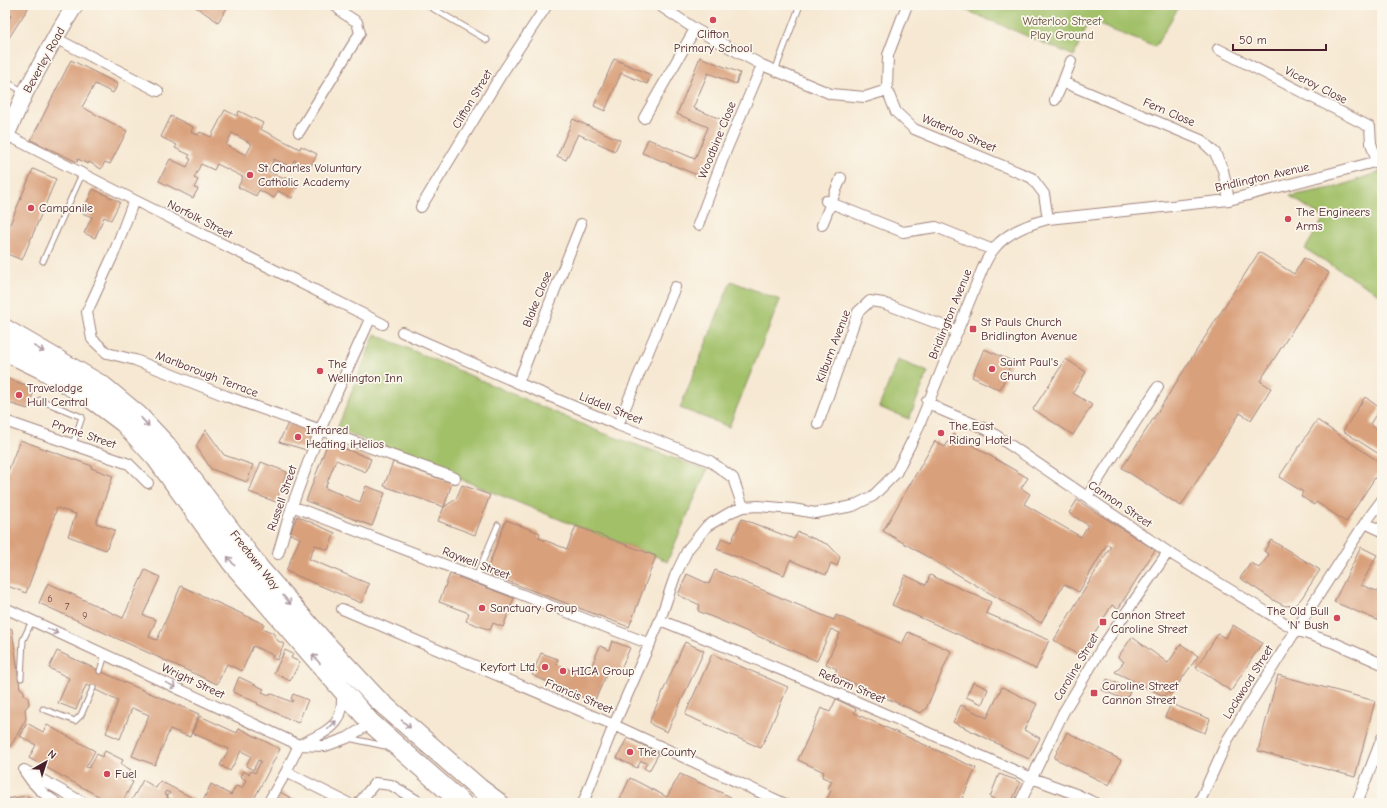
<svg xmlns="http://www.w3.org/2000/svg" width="1387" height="808" font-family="'Comic Neue',sans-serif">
<rect width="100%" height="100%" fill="#fbf7ec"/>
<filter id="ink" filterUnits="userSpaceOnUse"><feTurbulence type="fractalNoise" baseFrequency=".025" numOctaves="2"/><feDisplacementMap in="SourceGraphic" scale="8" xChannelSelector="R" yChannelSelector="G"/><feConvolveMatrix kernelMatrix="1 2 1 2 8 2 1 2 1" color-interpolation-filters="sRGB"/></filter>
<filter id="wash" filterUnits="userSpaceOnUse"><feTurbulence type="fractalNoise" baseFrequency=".012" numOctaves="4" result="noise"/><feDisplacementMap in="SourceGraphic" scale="16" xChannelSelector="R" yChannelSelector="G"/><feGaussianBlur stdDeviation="0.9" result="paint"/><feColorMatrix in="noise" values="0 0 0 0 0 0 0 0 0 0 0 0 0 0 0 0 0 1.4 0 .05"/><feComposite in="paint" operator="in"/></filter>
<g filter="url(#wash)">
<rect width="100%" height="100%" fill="#f6e8d2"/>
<path fill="#a1c068" stroke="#76704a" d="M954 5H1180L1155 47 1089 21 1074 56Z
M1382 171V296L1305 249 1324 218 1290 196 1337 187Z
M731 281 780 300 729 427 680 408Z
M375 334 600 432 707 470 667 562 656 556 576 526 337 429Z
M898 360 928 372 909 419 879 407Z"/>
<g id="blocks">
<path fill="#d9a07b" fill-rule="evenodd" d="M5 5H30L5 44V25L11 16 5 12Z
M193 5H229L218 22Z
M700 57 740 73 736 84 708 73 693 108 723 120 700 176 642 153 648 139 695 159 708 127 677 114Z
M614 59 651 75 647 84 621 73 605 111 594 106Z
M71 60 118 84 113 93 95 84 82 107 127 131 110 164 105 162 101 169 89 162 88 164 78 159 77 162 31 140Z
M225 110 237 116 239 111 263 123 260 129 300 149 301 146 317 154 310 168 294 160 291 167 274 159 268 171 284 179 285 177 299 184 292 198 278 191 274 198 259 190 256 196 238 187 243 177 217 164 214 170 201 164 194 178 198 180 194 188 198 189 193 198 159 181 170 159 187 167 191 159 188 158 190 155 175 148 177 145 161 137 171 116 193 127 191 132 198 135 200 132 211 137ZM232 133 252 144 246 155 226 145Z
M573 119 620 140 615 151 578 134 566 160 557 156Z
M33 169 56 179 22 260 5 253V236Z
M93 189 120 202 111 220 104 217 95 238 84 233 92 217 82 213Z
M1259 252 1294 274 1304 258 1329 273 1260 381 1271 388 1251 420 1240 413 1181 506 1122 468Z
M984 349 1012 361 1000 390 972 377Z
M1066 359 1086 372 1073 393 1092 405 1073 435 1033 409Z
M5 378 35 388 28 409 5 402Z
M1365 397 1380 408 1370 424 1382 433V456L1343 431Z
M1317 420 1382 464V467L1346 522 1316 502 1314 505 1301 496 1303 492 1279 477Z
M288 423 315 431 310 451 279 442Z
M206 430 224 455 253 465 247 482 211 469 196 446Z
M953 434 1028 478 1021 488 1030 494 1024 504 1081 537 1088 525 1069 513 1077 500 1155 550 1118 609 1112 605 1080 656 1054 640 1111 546 1107 544 1079 592 1064 584 1041 623 883 531 935 441 945 447Z
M20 440 92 466 91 468 113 476 96 523 115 530 106 550 68 536 76 514 57 508 26 593 5 585V479Z
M328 442 371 459 366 472 336 460 325 488 360 502 366 486 385 493 372 526 306 501Z
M261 462 287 472 276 502 249 492Z
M393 462 452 483 444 507 456 499 462 485 490 495 475 535 438 521 444 507 384 486Z
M297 516 335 533 328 550 315 545 309 559 369 584 361 603 286 571 300 538 290 534Z
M742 519 794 539 798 532 829 545 840 557 837 566 831 563 826 575 790 560 784 575 717 549 722 538 731 542Z
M506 520 540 533 539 538 567 549 576 526 656 556 629 627 486 573Z
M1271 540 1320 570 1301 599 1295 605 1285 606 1275 601 1240 578 1251 563 1259 568 1269 555 1264 551Z
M1361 547 1377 555 1361 585 1382 593V622L1334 602Z
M145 570 160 577 143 615 156 620 149 637 157 640 181 586 264 624 262 628 273 633 278 641 284 644 277 660 272 658 273 655 253 646 242 671 227 664 217 684 39 603 48 583 123 618Z
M715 570 834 620 836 615 902 644 908 632 951 651 926 709 920 713 834 675 837 669 826 664 840 633 831 629 817 661 698 611 700 605 678 595 687 574 709 584Z
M450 574 514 598 503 627 493 623 490 630 466 621 469 613 439 602Z
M905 575 926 585 930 575 991 602 986 613 1049 640 1036 669 892 605Z
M1233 625 1262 643 1231 691 1196 668 1218 634 1225 638Z
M5 626 12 629 20 688 24 691V694L28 698 29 704 25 709 26 719 10 747 5 744Z
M1132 637 1168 663 1181 644 1198 656 1171 694 1168 692 1164 696 1115 672 1124 662 1118 657Z
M612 641 630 648 619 673 609 669 594 702 532 675 541 653 558 659 556 664 587 677 600 646 609 650Z
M685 642 704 651 667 732 652 725 650 722 651 718Z
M285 650 293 654 291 658 300 662 290 681 274 673Z
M57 651 126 683 199 714 190 737 170 729 155 765 132 756 149 715 132 708 120 739 106 733 118 701 86 685 76 710 58 703 69 678 49 668Z
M712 654 788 687 761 748 685 715Z
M1278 675 1375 701 1355 777 1258 751Z
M239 677 264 689 262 692 269 695 270 693 292 702 293 700 291 699 293 694 308 700 298 723 257 704 258 703 233 692Z
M1107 679 1131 689 1126 700 1102 690Z
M973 682 988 689 982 704 966 697Z
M1002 687 1037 704 1024 730 1040 738 1029 759 953 722 961 705 987 718Z
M836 699 856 709 854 713 976 768 960 803H825L831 790 828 789 832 781 822 777 824 772 798 760 821 708 830 712Z
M1171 704 1210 719 1205 733 1165 717Z
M200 716 237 733 239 728 280 749 252 803H171L168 802 170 799 167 797 170 793 166 791 164 794 168 796 164 803H130L143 780 156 788 160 781 202 803 211 784 231 795 236 786 242 788 246 780 240 776 243 771 249 774 251 771 255 773 261 761 258 760 253 770 246 766 251 756 241 751 230 771 220 765 229 749 192 733Z
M27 723 43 732 47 725 95 751 86 767 89 768 97 754 102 757 105 751 123 760 121 764 131 770 126 778 133 782 122 803H111L29 758 36 745 20 736Z
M1067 732 1121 760 1109 785 1054 758Z
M628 738 659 753 649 771 644 768 647 763 641 761 637 768 617 758 626 740Z
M680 774 731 797 728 803H618L630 778 667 797Z
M999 774 1016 780 1020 783 1011 803H1002L990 797Z
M280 792 300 803H274Z
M28 796 40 803H5V799Z"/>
</g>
</g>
<g filter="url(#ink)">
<use href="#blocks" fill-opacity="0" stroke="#a0847e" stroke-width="1"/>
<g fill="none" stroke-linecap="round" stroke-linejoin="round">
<g stroke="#a0847e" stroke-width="7">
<path id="lane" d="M427 5 487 40
M775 71 800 5
M5 81 24 92
M43 261 82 174
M40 400 82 417 73 444
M476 577 498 525
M100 671 105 655
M21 678 23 640 32 621
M43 709 75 721 81 715 93 688
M348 738 385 746"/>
</g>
<g stroke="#a0847e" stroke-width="12">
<path id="street" d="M659 5 695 29 762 65 831 94 865 97 887 90
M907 5 888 55 887 90 896 112 914 129 1032 178 1044 194 1048 219
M55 38 158 91
M1218 49 1370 127 1371 143 1377 162
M1063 82 1201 140 1215 153 1223 170 1229 200
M1055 100 1063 82 1071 61
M644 118 695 29
M299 132 360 33 357 22 343 13 335 5
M7 135 134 200 383 324
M134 200 114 253 87 312 92 339 107 353 135 360 226 396 455 478
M826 201 903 232 936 227 993 250
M421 207 501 75 547 5
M698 225 725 153 762 65
M822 225 841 178
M402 332 518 383 618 425 710 461 733 478 743 507
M518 383 581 224
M927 401 941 410 988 430 1168 552 1296 630 1337 644 1382 664
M5 421 129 464 148 483
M818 424 858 312 870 301 883 303 958 331
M618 425 675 287
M1087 497 1158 387
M292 506 650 644
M1365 523 1382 531
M278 554 292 506 320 430 370 319
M5 608 299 745 325 746 347 738 371 723
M342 609 614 725 783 803
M660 620 830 690 1032 778 1078 795 1095 803
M299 745C311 739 332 731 338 719 343 711 342 700 342 691
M24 770 84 803
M25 772C33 785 44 795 57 803
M286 772 348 803
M268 803 286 772 299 745
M359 803 375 783 391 785 421 803
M583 803 614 725 660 620 675 576 688 549 707 526 731 512 743 507 758 506 793 509 815 513 853 506 873 496 896 473 916 433 982 270C985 263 988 256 993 250 1005 233 1029 224 1048 219L1229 200 1382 160
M1020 803 1063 713 1103 646 1168 552
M1199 803 1228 739 1296 630 1365 523 1382 500
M1357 803 1382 738"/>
</g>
<g stroke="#a0847e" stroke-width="18">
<path id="primary" d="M5 138 25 93 55 38 75 5"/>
</g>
<g stroke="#a0847e" stroke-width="21">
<path id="highway" d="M5 329 103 386 138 415 167 446 260 569 324 642 377 699 479 788 499 803
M5 351 44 370 92 399 124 423 156 458 232 563 371 723 462 803"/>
</g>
<use href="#lane" stroke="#fff" stroke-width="5"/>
<use href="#street" stroke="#fff" stroke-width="10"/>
<use href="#primary" stroke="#fff" stroke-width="16"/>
<use href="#highway" stroke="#fff" stroke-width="19"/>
</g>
<defs><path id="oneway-shaft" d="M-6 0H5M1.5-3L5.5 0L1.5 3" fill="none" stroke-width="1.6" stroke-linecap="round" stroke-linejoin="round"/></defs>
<g stroke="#ae9aa0">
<use href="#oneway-shaft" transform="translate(39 349) rotate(30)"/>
<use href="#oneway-shaft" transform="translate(145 422) rotate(47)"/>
<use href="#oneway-shaft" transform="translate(231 561) rotate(-128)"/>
<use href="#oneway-shaft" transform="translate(287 600) rotate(49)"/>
<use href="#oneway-shaft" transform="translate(53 631) rotate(25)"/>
<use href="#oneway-shaft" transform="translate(316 659) rotate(-131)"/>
<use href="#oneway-shaft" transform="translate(171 685) rotate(25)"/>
<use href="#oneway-shaft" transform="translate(406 724) rotate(41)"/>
<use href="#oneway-shaft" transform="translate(332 725) rotate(-45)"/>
</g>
</g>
<g fill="#d1495b" stroke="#fbf7ec" stroke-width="1.5">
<circle cx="713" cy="20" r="4"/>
<circle cx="250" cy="175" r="4"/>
<circle cx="31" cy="208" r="4"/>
<circle cx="1288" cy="219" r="4"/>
<rect x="969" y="325" width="8" height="8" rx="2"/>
<circle cx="992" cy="369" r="4"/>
<circle cx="320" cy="371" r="4"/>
<circle cx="19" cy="395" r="4"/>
<circle cx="941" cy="433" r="4"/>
<circle cx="298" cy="437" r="4"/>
<circle cx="482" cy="608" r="4"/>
<circle cx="1337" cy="618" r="4"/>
<rect x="1099" y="618" width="8" height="8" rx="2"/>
<circle cx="545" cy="667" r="4"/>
<circle cx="563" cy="671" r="4"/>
<rect x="1090" y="689" width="8" height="8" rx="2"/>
<circle cx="630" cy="752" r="4"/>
<circle cx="107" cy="774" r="4"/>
</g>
<g text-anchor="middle" stroke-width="3.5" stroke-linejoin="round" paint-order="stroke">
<g font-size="10" fill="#6e3f3f">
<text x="50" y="602">6</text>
<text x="67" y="610">7</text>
<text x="85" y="619">9</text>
</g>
<g font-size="12" fill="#644f3d" stroke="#fbf7ec">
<text x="1062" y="25">Waterloo Street<tspan x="1062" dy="14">Play Ground</tspan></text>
</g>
<g font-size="12" fill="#4a1f2b" stroke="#fbf7ec" text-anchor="start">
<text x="713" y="38" text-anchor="middle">Clifton<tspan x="713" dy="14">Primary School</tspan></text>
<text x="258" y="172">St Charles Voluntary<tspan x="258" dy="14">Catholic Academy</tspan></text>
<text x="39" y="212">Campanile</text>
<text x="1296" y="216">The Engineers<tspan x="1296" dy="14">Arms</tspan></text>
<text x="981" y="326">St Pauls Church<tspan x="981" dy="14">Bridlington Avenue</tspan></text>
<text x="1000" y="366">Saint Paul's<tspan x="1000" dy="14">Church</tspan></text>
<text x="328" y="368">The<tspan x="328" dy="14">Wellington Inn</tspan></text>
<text x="27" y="392">Travelodge<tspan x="27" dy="14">Hull Central</tspan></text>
<text x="949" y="430">The East<tspan x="949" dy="14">Riding Hotel</tspan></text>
<text x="306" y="434">Infrared<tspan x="306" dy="14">Heating iHelios</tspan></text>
<text x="490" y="612">Sanctuary Group</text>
<text x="1329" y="615" text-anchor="end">The Old Bull<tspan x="1329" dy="14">'N' Bush</tspan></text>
<text x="1111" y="619">Cannon Street<tspan x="1111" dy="14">Caroline Street</tspan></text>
<text x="537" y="671" text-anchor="end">Keyfort Ltd.</text>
<text x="571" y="675">HICA Group</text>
<text x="1102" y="690">Caroline Street<tspan x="1102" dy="14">Cannon Street</tspan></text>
<text x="638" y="756">The County</text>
<text x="115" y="778">Fuel</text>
</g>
<g font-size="12" fill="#4a1f2b" stroke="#fbf7ec">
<text transform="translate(44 60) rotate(-61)" y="4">Beverley Road</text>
<text transform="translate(1316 85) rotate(27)" y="4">Viceroy Close</text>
<text transform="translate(472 99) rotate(-59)" y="4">Clifton Street</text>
<text transform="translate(1169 112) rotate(23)" y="4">Fern Close</text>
<text transform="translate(959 133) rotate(23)" y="4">Waterloo Street</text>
<text transform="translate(717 140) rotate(-68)" y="4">Woodbine Close</text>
<text transform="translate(1262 177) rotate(-13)" y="4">Bridlington Avenue</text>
<text transform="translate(200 219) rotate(27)" y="4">Norfolk Street</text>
<text transform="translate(537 299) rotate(-68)" y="4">Blake Close</text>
<text transform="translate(950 314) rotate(-68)" y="4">Bridlington Avenue</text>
<text transform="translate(833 346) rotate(-69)" y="4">Kilburn Avenue</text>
<text transform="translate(207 374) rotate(21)" y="4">Marlborough Terrace</text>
<text transform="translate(611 408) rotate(22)" y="4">Liddell Street</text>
<text transform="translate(84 434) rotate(19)" y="4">Pryme Street</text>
<text transform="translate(282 498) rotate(-71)" y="4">Russell Street</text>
<text transform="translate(1120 504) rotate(34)" y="4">Cannon Street</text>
<text transform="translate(255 560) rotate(52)" y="4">Freetown Way</text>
<text transform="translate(476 563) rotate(21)" y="4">Raywell Street</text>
<text transform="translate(1076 667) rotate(-59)" y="4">Caroline Street</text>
<text transform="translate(193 681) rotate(25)" y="4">Wright Street</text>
<text transform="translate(1248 682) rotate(-58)" y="4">Lockwood Street</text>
<text transform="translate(852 686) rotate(23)" y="4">Reform Street</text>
<text transform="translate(579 696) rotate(23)" y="4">Francis Street</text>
</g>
</g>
<rect width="1387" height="808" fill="none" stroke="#fbf7ec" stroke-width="20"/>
<g transform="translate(46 762) rotate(39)" stroke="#fbf7ec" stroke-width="3" paint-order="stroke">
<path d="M0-3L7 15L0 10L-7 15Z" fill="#4a1f2b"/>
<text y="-6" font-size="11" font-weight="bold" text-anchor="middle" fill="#4a1f2b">N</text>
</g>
<path d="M1233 44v6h93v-6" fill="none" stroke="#4a1f2b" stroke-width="2"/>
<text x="1239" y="44" font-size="12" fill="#4a1f2b" stroke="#fbf7ec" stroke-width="3" paint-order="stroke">50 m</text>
</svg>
